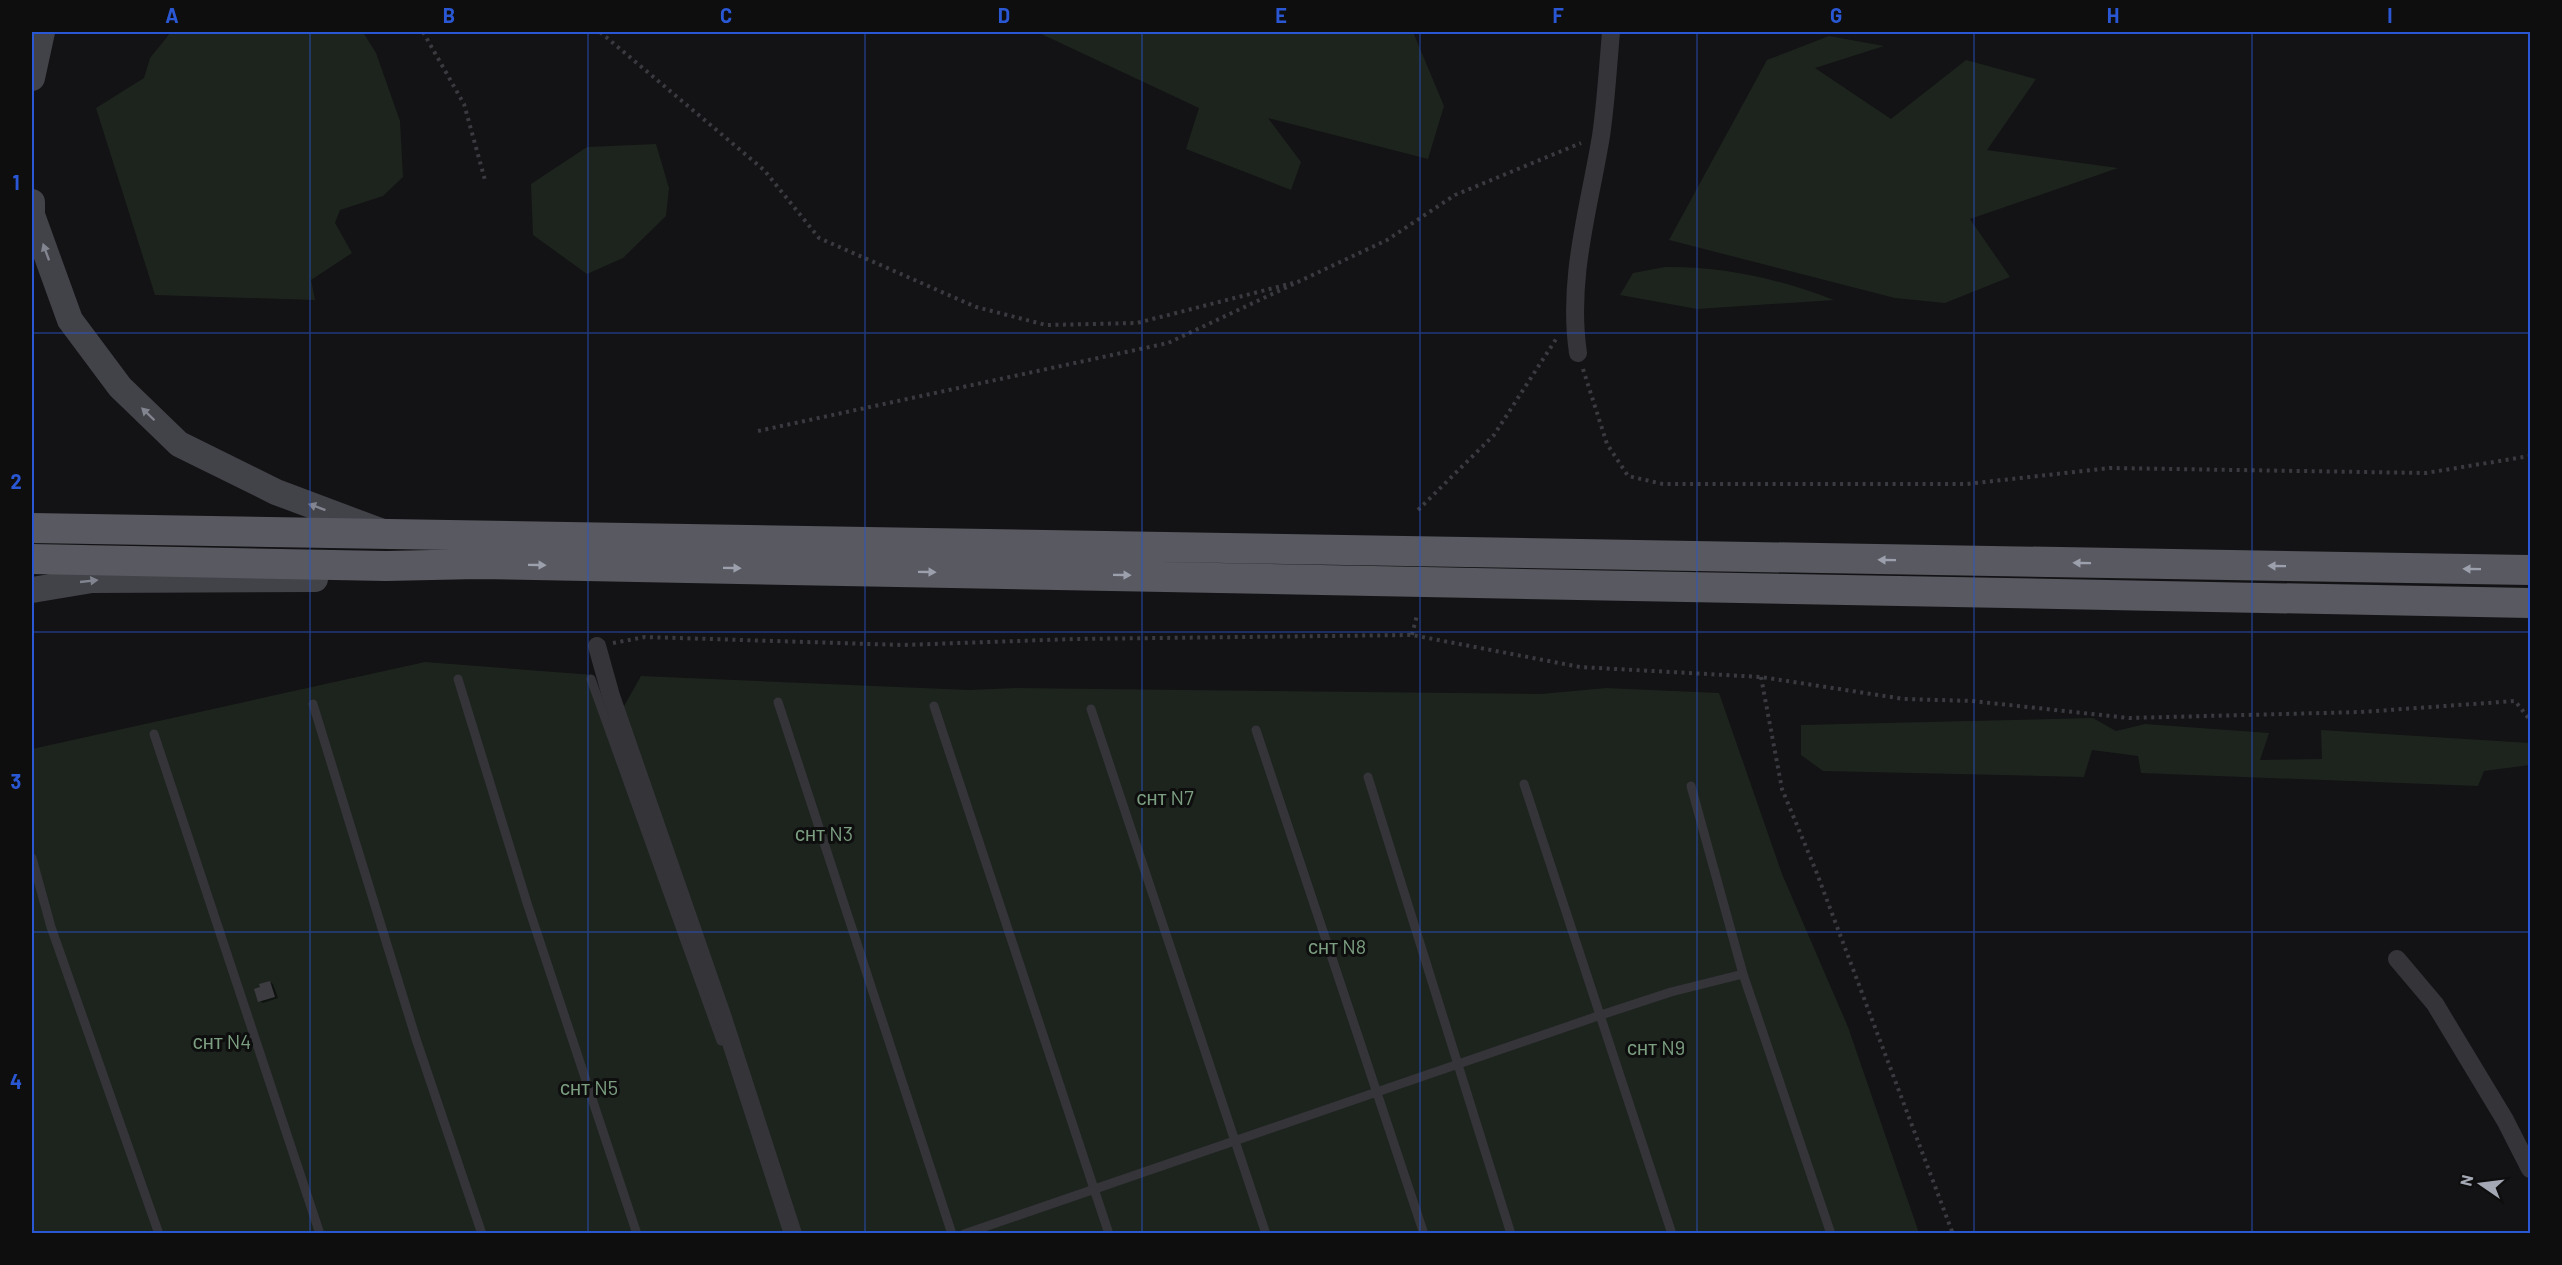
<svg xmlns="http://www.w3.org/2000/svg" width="2562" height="1265" font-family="Barlow,sans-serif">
<rect width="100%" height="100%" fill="#131214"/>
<path fill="#1d241e" d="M171 32H363L376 53 400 121 403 177 383 196 340 210 335 223 352 253 311 280 315 300 155 295 96 108 144 78 150 58Z
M1037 32H1413L1444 106 1428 159 1268 118 1301 162 1291 190 1186 149 1199 108Z
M1829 36 1884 46 1815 68 1891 119 1966 60 2036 79 1987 150 2118 168 1970 219 2010 277 1945 303 1895 298 1669 240 1767 60Z
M656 144 669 188 666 216 623 258 587 274 533 235 531 184 587 147Z
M1665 267C1723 266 1780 279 1834 300L1697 309 1620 295 1633 273Z
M425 662 594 675 730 1051 788 1233H32V749Z
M641 676 969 690 1015 688 1541 694 1606 688 1719 693 1782 874 1848 1027 1919 1233H799L623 708Z
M2093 718 2116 731 2145 724 2269 733 2260 760 2322 759 2321 730 2530 743V765L2484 771 2478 786 2141 773 2138 756 2092 750 2084 777 1823 771 1801 755V725Z"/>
<path fill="#0007" d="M270 982 273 984 278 998 263 1003 260 1001Z"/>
<path fill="#3d3d41" d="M270 981 275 997 258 1002 254 989 260 987 259 984Z"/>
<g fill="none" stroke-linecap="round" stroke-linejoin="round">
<path stroke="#3a3b40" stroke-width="4" stroke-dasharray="3 4.5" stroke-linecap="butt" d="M423 32 464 104 485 180
M600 32 764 170 819 238 976 307 1046 325 1137 323 1293 283
M1583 369 1607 444 1628 476 1663 484H1967L2110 468 2426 473 2530 456
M758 431 1168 343 1387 240 1455 195 1581 143
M1418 510 1494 435 1558 336
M1412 635 1417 615
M613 643 645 637 903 645 1074 639 1412 635 1580 667 1761 677 1904 699 1972 701 2129 718 2361 712 2515 701 2530 720
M1761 677 1782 789 1816 871 1953 1234"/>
<path stroke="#343439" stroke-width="9" d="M458 679 527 903 637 1234
M591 679 721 1041
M778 702 952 1234
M313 704 416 1039 482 1234
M934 706 1109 1234
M1091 709 1266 1234
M1256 730 1424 1234
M154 734 320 1234
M1368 777 1511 1234
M1524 784 1672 1234
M1691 786 1743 974 1831 1234
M32 858 51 927 159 1234
M964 1234 1598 1016 1671 992 1743 974"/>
<path stroke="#343439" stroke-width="18" d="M1578 353C1567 279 1589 209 1601 136 1606 102 1608 66 1611 32
M597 646 611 696 723 1018 793 1234
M2397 959 2435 1004 2505 1120 2530 1169"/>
<path stroke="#424349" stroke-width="26" d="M32 78 42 32
M32 202V215L70 320 120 387 179 444 276 492 380 531
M32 590 92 580 315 579"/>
<path stroke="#585961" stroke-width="30" d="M32 528 2530 570
M32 559 386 566 478 564 2530 603"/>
</g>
<defs><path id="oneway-solid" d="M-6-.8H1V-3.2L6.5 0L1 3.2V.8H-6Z" transform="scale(1.5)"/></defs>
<g fill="#82858f">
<use href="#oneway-solid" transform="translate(46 252) rotate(-110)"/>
<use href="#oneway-solid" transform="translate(148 414) rotate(-136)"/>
<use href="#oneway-solid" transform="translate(317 507) rotate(-160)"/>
<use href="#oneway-solid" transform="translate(89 581) rotate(-6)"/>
</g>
<g fill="#9ca0ac">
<use href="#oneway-solid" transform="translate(1887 560) rotate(-179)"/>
<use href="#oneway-solid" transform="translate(2082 563) rotate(-179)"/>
<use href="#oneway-solid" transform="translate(537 565) rotate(1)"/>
<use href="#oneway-solid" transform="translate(2277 566) rotate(-179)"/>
<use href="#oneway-solid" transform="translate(732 568) rotate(1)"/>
<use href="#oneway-solid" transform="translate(2472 569) rotate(-179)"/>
<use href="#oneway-solid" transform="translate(927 572) rotate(1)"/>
<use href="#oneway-solid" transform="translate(1122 575) rotate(1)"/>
</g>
<path fill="none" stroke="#2a57d4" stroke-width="1.5" stroke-opacity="0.55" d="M310 32V1234M588 32V1234M865 32V1234M1142 32V1234M1420 32V1234M1697 32V1234M1974 32V1234M2252 32V1234M32 333H2530M32 632H2530M32 932H2530"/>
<g text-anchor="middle" stroke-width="6" stroke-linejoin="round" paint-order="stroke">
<g font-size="20" fill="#7c9f81" stroke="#0e0e0f">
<text x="1165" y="805">снт N7</text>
<text x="824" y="841">снт N3</text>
<text x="1337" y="954">снт N8</text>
<text x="222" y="1049">снт N4</text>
<text x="1656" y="1055">снт N9</text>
<text x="589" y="1095">снт N5</text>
</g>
</g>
<rect width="2562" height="1265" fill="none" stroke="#0e0e0f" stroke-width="66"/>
<g transform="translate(2481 1184) rotate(284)" stroke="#0e0e0f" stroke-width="4.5" paint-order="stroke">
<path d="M0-4.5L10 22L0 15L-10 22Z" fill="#a4a8b4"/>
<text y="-9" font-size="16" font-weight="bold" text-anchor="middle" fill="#a4a8b4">N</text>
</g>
<rect x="33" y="33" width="2496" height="1199" fill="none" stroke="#2a57d4" stroke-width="2"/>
<g font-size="20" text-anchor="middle" font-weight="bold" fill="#2a57d4">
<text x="172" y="23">A</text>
<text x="449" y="23">B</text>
<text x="726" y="23">C</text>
<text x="1004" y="23">D</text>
<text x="1281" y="23">E</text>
<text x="1558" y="23">F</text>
<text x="1836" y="23">G</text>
<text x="2113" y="23">H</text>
<text x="2390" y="23">I</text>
<text x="16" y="190">1</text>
<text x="16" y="489">2</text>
<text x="16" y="789">3</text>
<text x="16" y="1089">4</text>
</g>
</svg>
